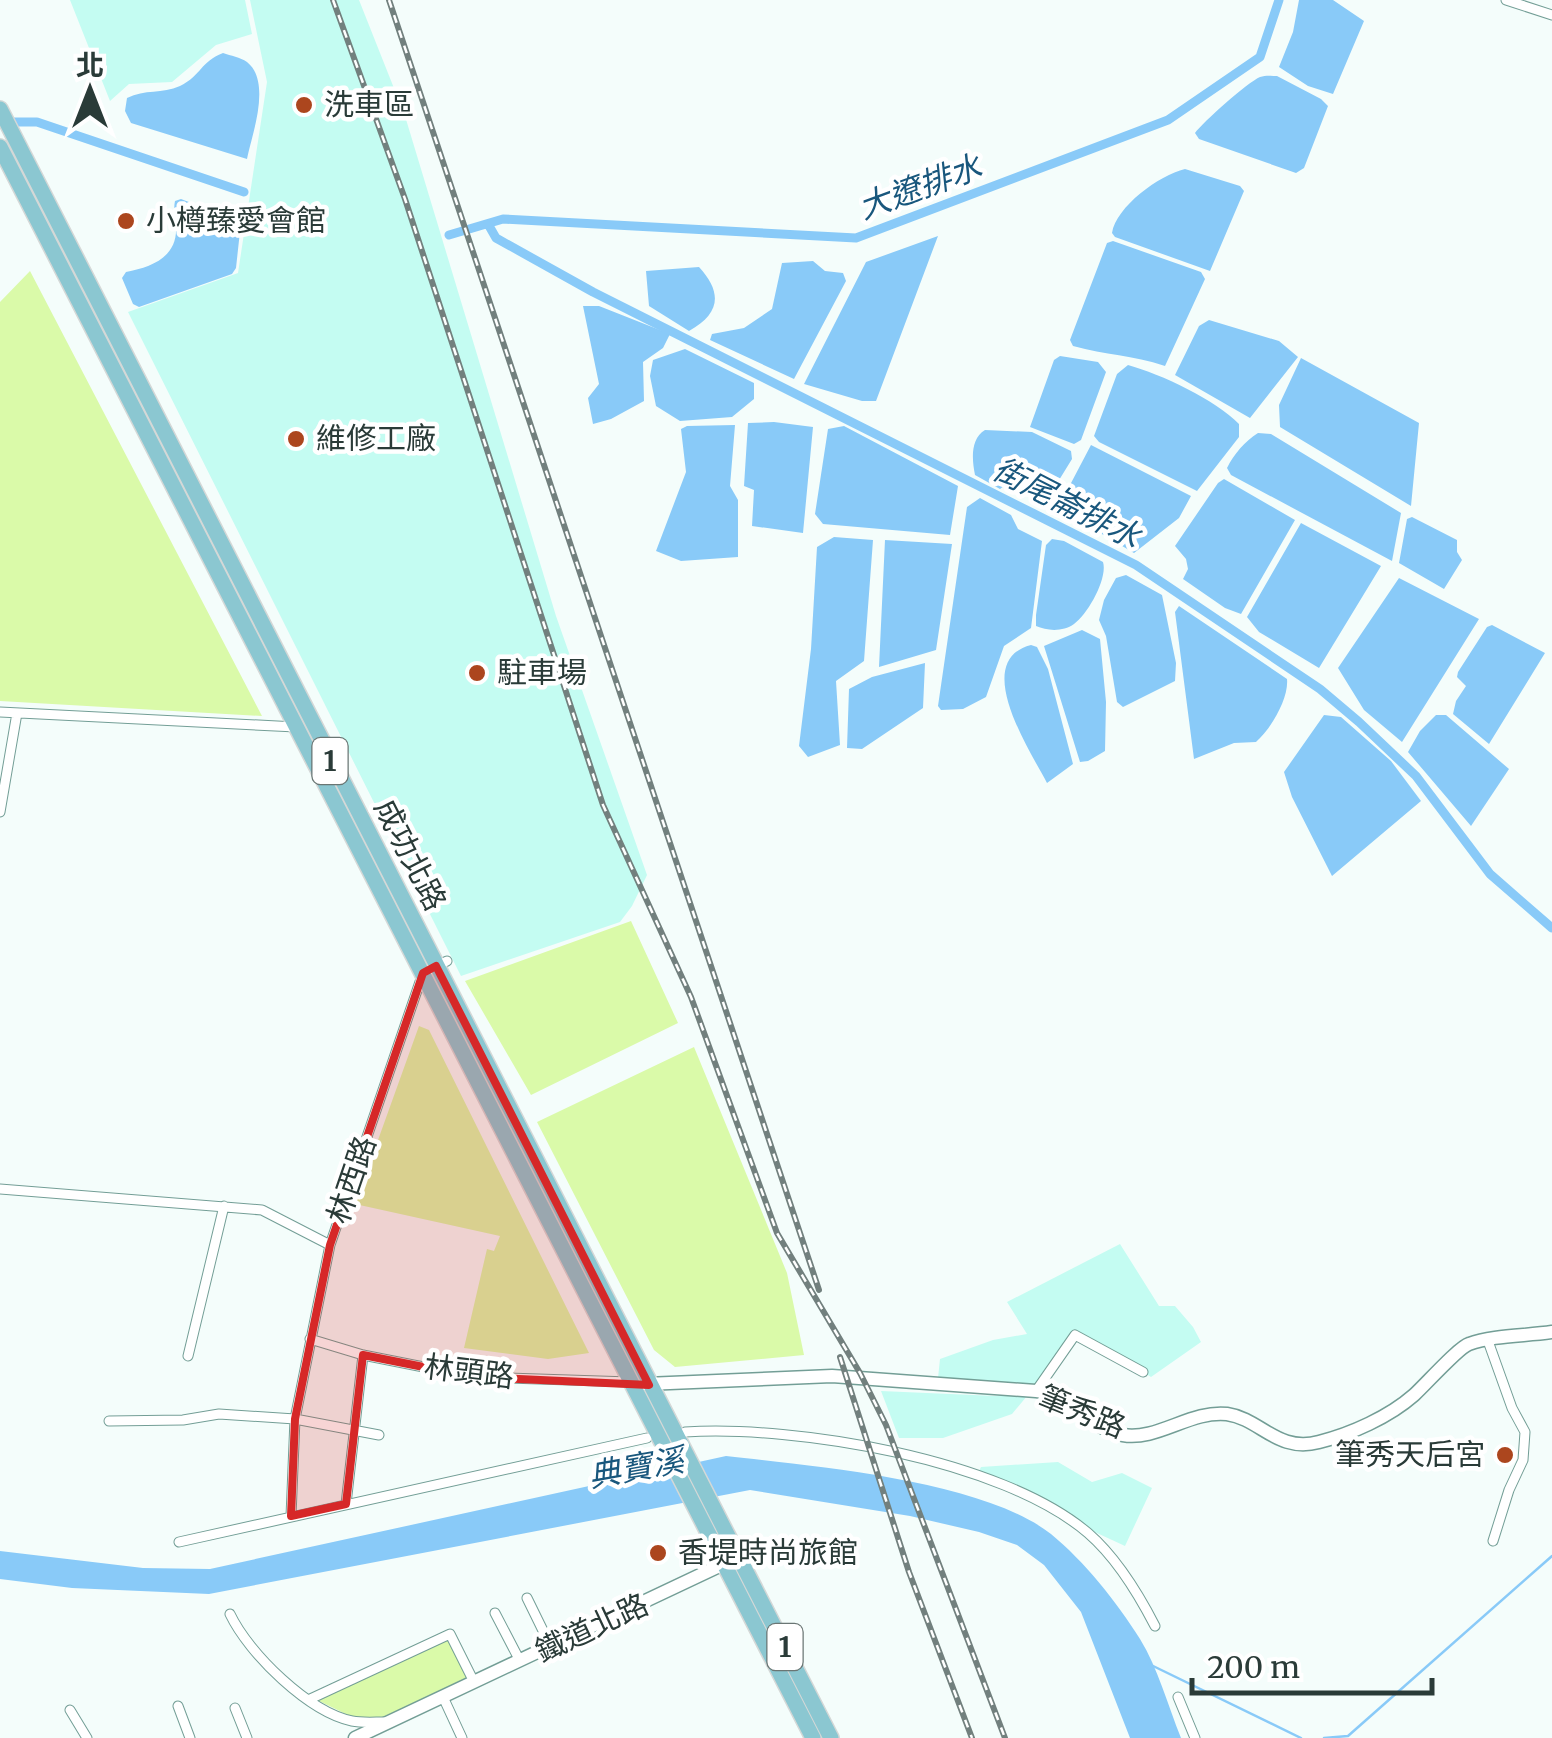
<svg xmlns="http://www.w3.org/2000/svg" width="1552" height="1738" font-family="Merriweather,'Noto Sans TC',serif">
<rect width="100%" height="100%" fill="#f4fdfb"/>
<path fill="#c4fcf2" d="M70 0H245L252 34 216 45 172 82 129 84 110 101Z
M250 0H359L405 116 556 616 647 875 632 906 620 922 461 976 128 312 238 273 267 82Z
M1120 1244 1159 1306H1175L1193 1327 1201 1342 1151 1377 1075 1330 1036 1384 938 1378 940 1359 993 1340 1027 1334 1007 1302Z
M881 1391 996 1396H1027L1012 1414 943 1438H899Z
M1058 1462 1092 1482 1122 1473 1152 1488 1125 1546 976 1477 981 1467Z"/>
<path fill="#dafaa9" d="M30 271 262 716 0 701V302Z
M631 921 678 1023 531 1095 465 981Z
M419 1026 429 1030 589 1353 548 1359 464 1348 487 1249 494 1251 500 1236 355 1204Z
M694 1047 787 1273 804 1355 675 1367 654 1350 537 1122Z
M450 1638 469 1681 384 1717 354 1718 315 1699Z"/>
<path fill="#89caf8" d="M1299 0H1333L1364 21 1333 94 1308 86 1279 67 1293 32Z
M223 53C231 56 240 57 247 62 272 82 252 134 247 159L131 123 125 111 127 98C145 89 162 94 180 86 202 75 200 62 223 53Z
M1277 76 1321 99 1328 106 1304 168 1296 173 1199 139 1195 133C1203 122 1248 82 1260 77 1266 75 1272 76 1277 76Z
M1185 169 1240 186 1244 191 1210 271 1115 237 1112 233C1116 207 1159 175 1185 169Z
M181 199 241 222 236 268 232 274 139 307 133 304 122 278 126 272C152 267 178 257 176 226 176 216 173 210 175 201Z
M938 236 876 401H862L804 384 866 262Z
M1113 241 1201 272 1205 279 1165 366C1132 355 1106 355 1073 346L1070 340 1107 243Z
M813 261 825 271 843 273 846 281 794 379 710 340 712 334 744 328 772 309 782 263Z
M699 267C723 293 720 314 689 331L649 306 646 271Z
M583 306H599L670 334 663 348 643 362 644 401 611 419 593 424 588 398 599 384Z
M1209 320 1279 341 1298 357 1250 418 1175 375 1199 326Z
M685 349 754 383V399L732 417 680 421 656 406 650 376 653 360Z
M1060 356 1098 362 1106 372 1081 440 1074 444 1030 427 1054 360Z
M1301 358 1419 423 1411 506 1280 427 1279 405Z
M1128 365C1161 374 1216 400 1239 424V437L1197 491 1099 442 1094 436 1117 374Z
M774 422 813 427 803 533 752 526 754 490 744 486 748 423Z
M735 425 730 486 738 500V557L681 561 656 551 686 472 681 429 687 426Z
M844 426 958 486 950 535 823 524 815 514 828 429Z
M985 430 1032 432 1071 451 1072 459 1048 498 1008 483 1000 489 975 475C972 460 970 439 985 430Z
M1258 433 1271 434 1401 513 1392 561 1231 475 1227 468C1234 454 1245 441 1258 433Z
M1091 445 1191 496 1179 518 1134 553 1063 511 1060 504Z
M1224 479 1295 520 1241 614 1225 608 1183 579 1188 569 1186 559 1175 546 1218 483Z
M980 498 1011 515 1018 529 1042 541 1031 628 1004 646 986 697 963 709 941 710 938 706 967 507Z
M1412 517 1457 540V552L1462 560 1444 589 1399 563 1407 519Z
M1301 523 1381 566 1319 668 1259 632 1247 617Z
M834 537 873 540 864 661 836 681 840 745 808 757 799 746 811 649 817 547Z
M1052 539 1064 541 1103 562C1108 578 1088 614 1074 624 1063 632 1047 631 1036 626V615L1046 545Z
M885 540 952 544 936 650 879 667Z
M1126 575 1162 595 1176 663 1175 681 1123 707 1117 702 1106 636 1099 620 1104 600 1116 578Z
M1399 578 1479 619 1402 742 1364 710 1338 668Z
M1179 606 1287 679C1289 698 1271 729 1256 742L1234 743 1194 759 1175 612Z
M1492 625 1545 653 1489 744 1453 714 1456 701 1466 686 1457 677 1458 672 1487 627Z
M1082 630 1100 639 1106 702 1105 751 1088 761 1080 762 1044 646Z
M1031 645 1037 647 1048 669 1073 764 1047 783C1031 752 970 661 1031 645Z
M925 663 923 708 862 749 847 748 849 689 872 677Z
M1324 715 1341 717 1391 761 1421 801 1332 876 1292 797 1284 772Z
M1436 715H1446L1509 769 1471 826 1408 752 1420 731Z
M726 1456C813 1466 982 1480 1051 1534 1085 1562 1116 1601 1140 1639 1158 1668 1168 1706 1181 1738H1130L1081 1612 1044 1565 1017 1545 979 1532 910 1516 750 1490 209 1594 72 1588 0 1579V1551L143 1568 210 1569Z"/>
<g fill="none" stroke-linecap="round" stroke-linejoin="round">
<path stroke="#89caf8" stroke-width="2.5" d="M1149 1664 1301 1738
M1324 1738 1348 1736 1552 1556"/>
<path stroke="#89caf8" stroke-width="9" d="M3 122H37L244 192
M488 224 496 238 593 292 1136 565 1320 689 1359 722 1416 776 1490 874 1552 928
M449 235 503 219 856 238 1168 120 1260 57 1279 0"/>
<g stroke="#739e96" stroke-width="11">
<path id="street" d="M1506 0 1552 15
M0 712 296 727
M0 812 17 713
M0 1189 262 1210 330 1245
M310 1339 363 1355 474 1377 630 1382
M1488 1341 1512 1408 1525 1432 1523 1460 1509 1490 1493 1541
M188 1356 224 1206
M1036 1391 1075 1335 1143 1372
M109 1421 183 1420 219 1414 295 1419 379 1435
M685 1432C796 1425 1001 1459 1088 1533 1117 1558 1138 1593 1155 1626
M346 1504 363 1355
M291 1516 295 1419 330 1245 423 973 447 961
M179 1542 647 1438
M527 1598 551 1647
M495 1613 520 1661
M230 1614C249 1654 309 1712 352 1721 362 1723 374 1722 384 1722
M443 1697 462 1738
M1178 1697 1195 1738
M308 1700 450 1634 474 1682
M178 1706 190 1738
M235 1708 247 1738
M70 1710 87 1738"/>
</g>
<g stroke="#739e96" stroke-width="15">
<path id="secondary" d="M646 1384 832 1376 1036 1391C1070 1394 1089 1429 1123 1435 1157 1441 1191 1410 1227 1414 1261 1419 1277 1453 1319 1442 1351 1434 1389 1417 1414 1395 1425 1385 1459 1347 1469 1344 1493 1335 1526 1336 1552 1332
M355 1738 732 1560"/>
</g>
<g stroke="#d4d8d7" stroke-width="18">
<path id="primary" d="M0 109 831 1738
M0 147 813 1738"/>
</g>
<use href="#street" stroke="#fff" stroke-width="9"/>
<use href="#secondary" stroke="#fff" stroke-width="12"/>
<use href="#primary" stroke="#8bc7d1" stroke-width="15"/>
<g stroke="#72807e" stroke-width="6">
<path id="rail" d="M333 0 405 199 603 805 691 997 777 1233 860 1373 886 1425 1005 1738
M389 0 819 1290
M840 1357 909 1572 972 1738"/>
</g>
<use href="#rail" stroke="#fff" stroke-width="2.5" stroke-dasharray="8" stroke-linecap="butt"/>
</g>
<path fill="#d62828" fill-opacity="0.2" stroke="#d62828" stroke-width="8" stroke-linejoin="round" d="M436 966 649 1385 474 1377 363 1355 346 1504 291 1516 295 1419 330 1245 423 973Z"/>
<g fill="#ac461e" stroke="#fff" stroke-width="4">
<circle cx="304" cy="105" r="10"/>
<circle cx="126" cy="221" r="10"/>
<circle cx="296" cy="439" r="10"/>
<circle cx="477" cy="673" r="10"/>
<circle cx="1505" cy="1455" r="10"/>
<circle cx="658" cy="1553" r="10"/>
</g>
<g text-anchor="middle" stroke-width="9" stroke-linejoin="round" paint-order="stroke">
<g fill="#fff" stroke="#6a7674" stroke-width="2.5">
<rect x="312.5" y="738" width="35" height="46" rx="8"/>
<rect x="767.5" y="1624" width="35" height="46" rx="8"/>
</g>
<g font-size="28" font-weight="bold" fill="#2a3b38">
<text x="330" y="771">1</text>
<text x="785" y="1657">1</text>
</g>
<g font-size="30" fill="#2a3b38" stroke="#fff" text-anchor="start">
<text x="324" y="115">洗車區</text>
<text x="146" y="231">小樽臻愛會館</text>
<text x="316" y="449">維修工廠</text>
<text x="497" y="683">駐車場</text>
<text x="1485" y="1465" text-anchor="end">筆秀天后宮</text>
<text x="678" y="1563">香堤時尚旅館</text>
</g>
<g font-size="30" fill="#2a3b38" stroke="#fff">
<text transform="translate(410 855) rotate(63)" y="10">成功北路</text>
<text transform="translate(352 1180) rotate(-71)" y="10">林西路</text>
<text transform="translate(469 1372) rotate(7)" y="10">林頭路</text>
<text transform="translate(1082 1412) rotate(22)" y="10">筆秀路</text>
<text transform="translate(592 1628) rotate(-25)" y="10">鐵道北路</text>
</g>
<g font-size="32" font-style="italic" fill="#19577d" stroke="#fff">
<text transform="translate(920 187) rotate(-20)" y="11">大遼排水</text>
<text transform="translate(1067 503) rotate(27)" y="11">街尾崙排水</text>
<text transform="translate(636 1468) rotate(-10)" y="11">典寶溪</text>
</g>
</g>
<g transform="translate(90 90)" stroke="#ffffff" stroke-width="8" paint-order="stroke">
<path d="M0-8L18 38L0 25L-18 38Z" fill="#2a3b38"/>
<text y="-15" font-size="28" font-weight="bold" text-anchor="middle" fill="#2a3b38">北</text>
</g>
<path d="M1192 1678v15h240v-15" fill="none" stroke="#2a3b38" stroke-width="5"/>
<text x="1207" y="1678" font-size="30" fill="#2a3b38" stroke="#ffffff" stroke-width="8" paint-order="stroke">200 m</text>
</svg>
